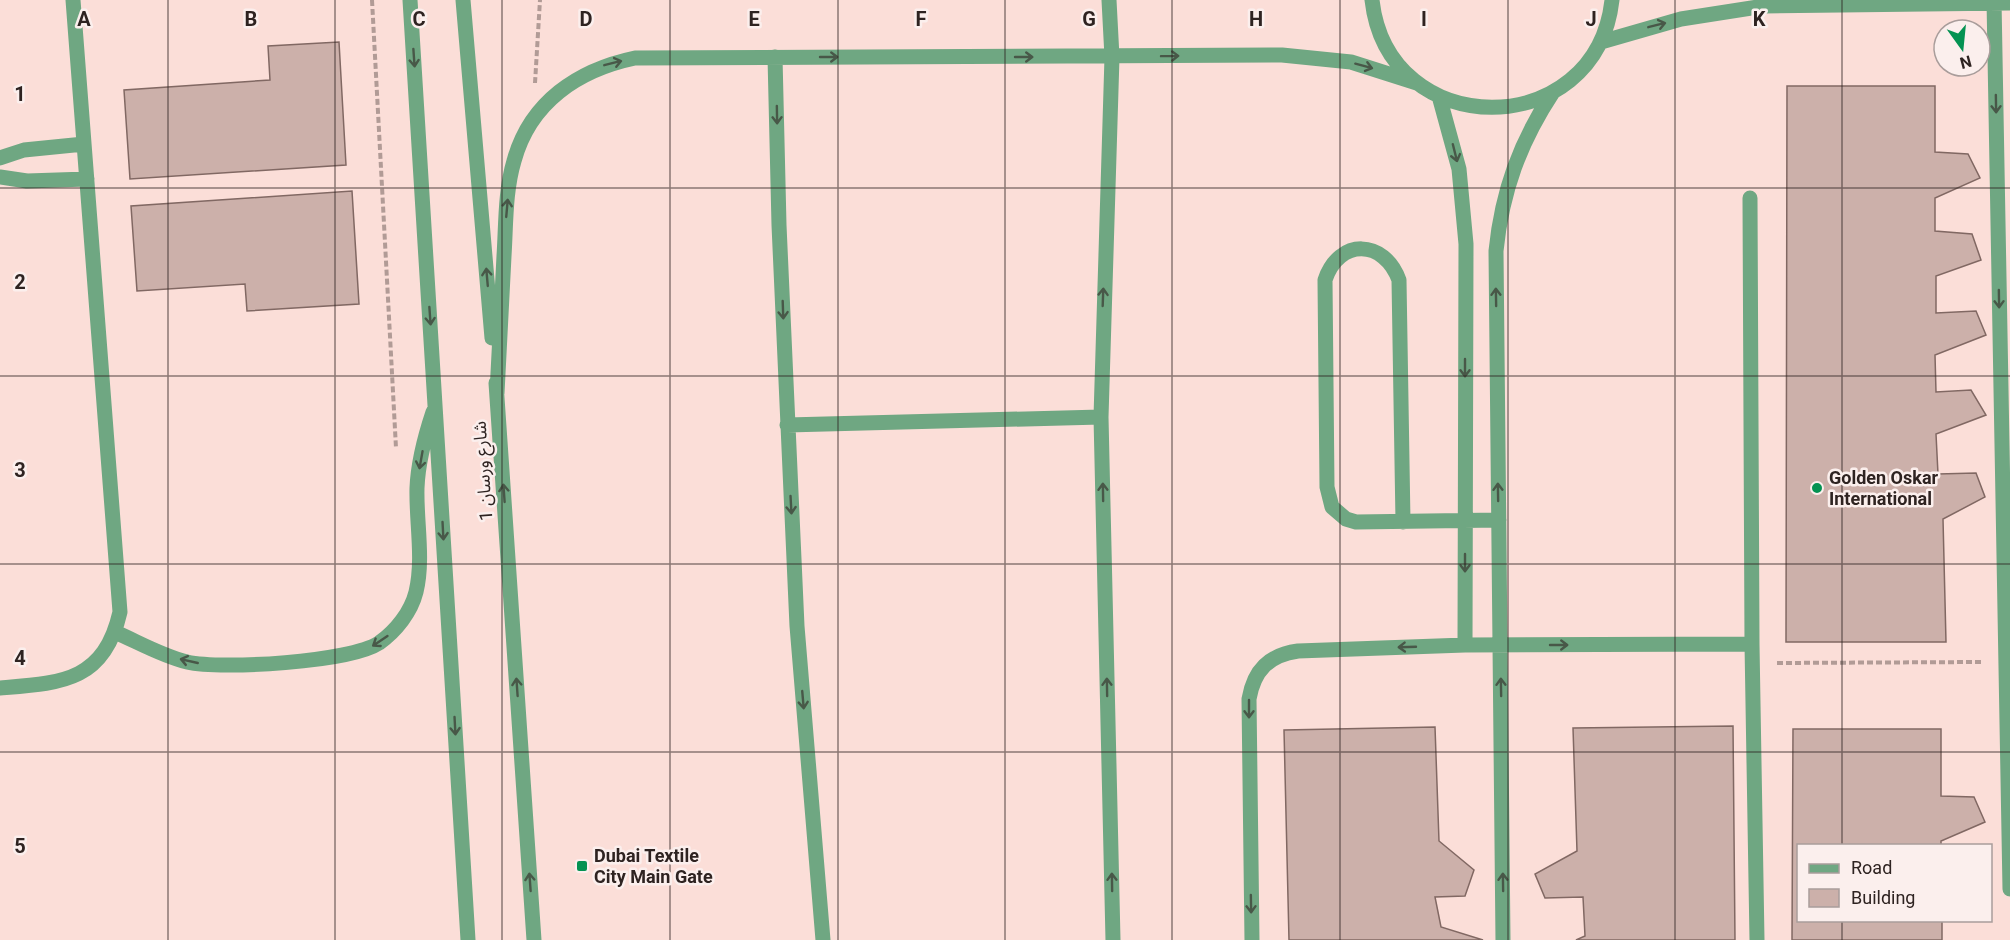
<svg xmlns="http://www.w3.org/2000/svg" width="2010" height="940" font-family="Roboto,'Noto Sans Arabic',sans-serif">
<rect width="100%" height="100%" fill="#fbded8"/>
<path fill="#ccb0aa" stroke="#816863" stroke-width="1.5" d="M339 42 346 165 130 179 124 90 270 80 268 46Z
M1787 86H1935V152L1968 154 1980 178 1935 198V231L1972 234 1981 260 1936 276V313L1976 311 1986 335 1935 355 1936 392 1971 390 1986 415 1936 434 1938 474 1976 473 1985 497 1943 519 1946 642H1786Z
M352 191 359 304 247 311 245 284 137 291 131 206Z
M1733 726 1735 940H1576L1585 936 1583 897 1545 898 1535 874 1577 851 1573 728Z
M1435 727 1439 841 1474 870 1465 896 1435 897 1441 927 1483 940H1289L1284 730Z
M1793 729H1941V796L1974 797 1985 822 1941 841V846H1798V920H1942V940H1792Z"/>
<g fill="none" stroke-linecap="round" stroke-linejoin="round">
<path stroke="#b19b96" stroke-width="4" stroke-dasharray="6 3" stroke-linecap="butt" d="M372 0 396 448
M535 83 540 0
M1777 663 1982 662"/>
<path stroke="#6fa782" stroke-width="15" d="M410 0 468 940
M463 0 492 338
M1109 0 1112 57 1101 417 1113 940
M1372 0C1388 143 1596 143 1612 0
M1994 0 2010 889
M1601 42 1681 19 1764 6 2010 3
M775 57 779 225 797 626 823 940
M1439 96 1459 169 1466 244 1465 645
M0 158 24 150 84 144
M0 177 27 181 87 179
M1750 198 1752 644 1757 940
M496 383 534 940
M497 393C499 347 502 302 504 256 506 225 505 191 514 161 530 102 578 70 635 58L1282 55 1351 62 1417 83
M787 425 1101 417
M1403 522 1399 280C1384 239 1339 238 1325 280L1327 487 1332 507 1346 519 1356 522 1499 520
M115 632C138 642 162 656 187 662 222 670 350 662 379 643 396 631 411 612 416 592 424 559 416 521 417 488 418 462 425 436 433 412
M0 688C61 683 104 682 120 612L73 0
M1252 940 1249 699C1254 670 1269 655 1298 651L1465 645 1752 644
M1503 940 1496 251C1502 191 1520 142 1553 92"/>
</g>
<defs><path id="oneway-shaft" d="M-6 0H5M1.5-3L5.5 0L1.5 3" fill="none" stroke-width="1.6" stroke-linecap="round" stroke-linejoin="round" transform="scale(1.5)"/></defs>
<g stroke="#485848">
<use href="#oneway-shaft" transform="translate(1657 25) rotate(-14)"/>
<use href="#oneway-shaft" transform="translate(1170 56) rotate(-1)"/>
<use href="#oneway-shaft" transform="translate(829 57)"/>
<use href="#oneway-shaft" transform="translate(1024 57)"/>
<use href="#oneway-shaft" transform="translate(414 58) rotate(86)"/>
<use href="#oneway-shaft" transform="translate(613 63) rotate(-14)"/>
<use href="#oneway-shaft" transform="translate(1364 66) rotate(15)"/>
<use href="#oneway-shaft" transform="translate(1996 104) rotate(89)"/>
<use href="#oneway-shaft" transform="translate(777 115) rotate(89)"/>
<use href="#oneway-shaft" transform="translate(1455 153) rotate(76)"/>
<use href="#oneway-shaft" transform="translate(507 208) rotate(-85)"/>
<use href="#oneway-shaft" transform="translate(487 277) rotate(-95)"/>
<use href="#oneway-shaft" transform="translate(1103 297) rotate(-88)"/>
<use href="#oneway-shaft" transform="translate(1496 297) rotate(-91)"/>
<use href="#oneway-shaft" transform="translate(1999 299) rotate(89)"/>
<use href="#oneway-shaft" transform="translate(783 310) rotate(88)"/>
<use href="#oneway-shaft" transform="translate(430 316) rotate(86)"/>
<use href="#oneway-shaft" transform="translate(1465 368) rotate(90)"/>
<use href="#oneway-shaft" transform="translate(421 460) rotate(100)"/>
<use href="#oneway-shaft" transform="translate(1103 492) rotate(-91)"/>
<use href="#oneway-shaft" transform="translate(1498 492) rotate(-91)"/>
<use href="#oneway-shaft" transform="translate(504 493) rotate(-94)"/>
<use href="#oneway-shaft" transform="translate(791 505) rotate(87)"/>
<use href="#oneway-shaft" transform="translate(443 531) rotate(87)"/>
<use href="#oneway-shaft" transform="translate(1465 563) rotate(90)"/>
<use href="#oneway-shaft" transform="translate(380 641) rotate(146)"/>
<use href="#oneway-shaft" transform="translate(1559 645)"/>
<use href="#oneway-shaft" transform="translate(1407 647) rotate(178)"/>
<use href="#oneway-shaft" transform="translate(189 661) rotate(-167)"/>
<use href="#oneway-shaft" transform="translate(517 687) rotate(-94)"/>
<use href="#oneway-shaft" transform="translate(1107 687) rotate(-91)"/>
<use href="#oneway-shaft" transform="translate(1501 687) rotate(-91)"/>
<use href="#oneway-shaft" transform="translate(803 700) rotate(85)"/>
<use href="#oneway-shaft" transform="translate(1249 709) rotate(90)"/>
<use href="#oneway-shaft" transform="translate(455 726) rotate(87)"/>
<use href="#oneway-shaft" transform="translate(530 882) rotate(-94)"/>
<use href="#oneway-shaft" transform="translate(1112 882) rotate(-91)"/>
<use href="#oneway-shaft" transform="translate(1503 882) rotate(-91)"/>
<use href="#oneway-shaft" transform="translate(1251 904) rotate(89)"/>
</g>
<path fill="none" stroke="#2e2321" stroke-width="1.5" stroke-opacity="0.55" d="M168 0V940M335 0V940M502 0V940M670 0V940M838 0V940M1005 0V940M1172 0V940M1340 0V940M1508 0V940M1675 0V940M1842 0V846M0 188H2010M0 376H2010M0 564H2010M0 752H2010M1842 920V940"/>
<g fill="#049252" stroke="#fbefed" stroke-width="2">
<circle cx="1817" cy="488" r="6"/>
<rect x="576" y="860" width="12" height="12" rx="3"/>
</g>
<g text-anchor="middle" stroke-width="5" stroke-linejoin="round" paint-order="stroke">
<g font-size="18" fill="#2e2321" stroke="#fbefed">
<text transform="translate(483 471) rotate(-94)" y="6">شارع ورسان 1</text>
</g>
<g font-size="18" font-weight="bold" fill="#2e2321" stroke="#fbefed" text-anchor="start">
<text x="1829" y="484">Golden Oskar<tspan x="1829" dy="21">International</tspan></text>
<text x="594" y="862">Dubai Textile<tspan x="594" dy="21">City Main Gate</tspan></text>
</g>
</g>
<g font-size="20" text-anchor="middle" font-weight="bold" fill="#2e2321" stroke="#fbefed" stroke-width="5" stroke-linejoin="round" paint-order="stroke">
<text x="84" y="26">A</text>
<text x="251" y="26">B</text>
<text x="419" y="26">C</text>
<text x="586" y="26">D</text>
<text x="754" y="26">E</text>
<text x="921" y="26">F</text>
<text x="1089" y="26">G</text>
<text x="1256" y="26">H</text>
<text x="1424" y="26">I</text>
<text x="1591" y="26">J</text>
<text x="1759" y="26">K</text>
<text x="20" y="101">1</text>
<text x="20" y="289">2</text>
<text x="20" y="477">3</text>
<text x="20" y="665">4</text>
<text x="20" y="853">5</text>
</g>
<rect x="1797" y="844" width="195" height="78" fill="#fbefed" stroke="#a99d9b" stroke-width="1.5"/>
<rect x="1809" y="864" width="30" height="9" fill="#6fa782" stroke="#a99d9b" stroke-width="1.5"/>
<text x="1851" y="874" font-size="18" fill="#2e2321">Road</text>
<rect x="1809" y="889" width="30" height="18" fill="#ccb0aa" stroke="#a99d9b" stroke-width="1.5"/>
<text x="1851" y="904" font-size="18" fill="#2e2321">Building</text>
<g transform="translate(1962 48) rotate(165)"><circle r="28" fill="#fbefed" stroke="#a99d9b" stroke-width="1.5"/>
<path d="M0-4.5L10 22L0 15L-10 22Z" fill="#049252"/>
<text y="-9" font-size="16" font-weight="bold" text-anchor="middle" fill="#2e2321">N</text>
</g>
</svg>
